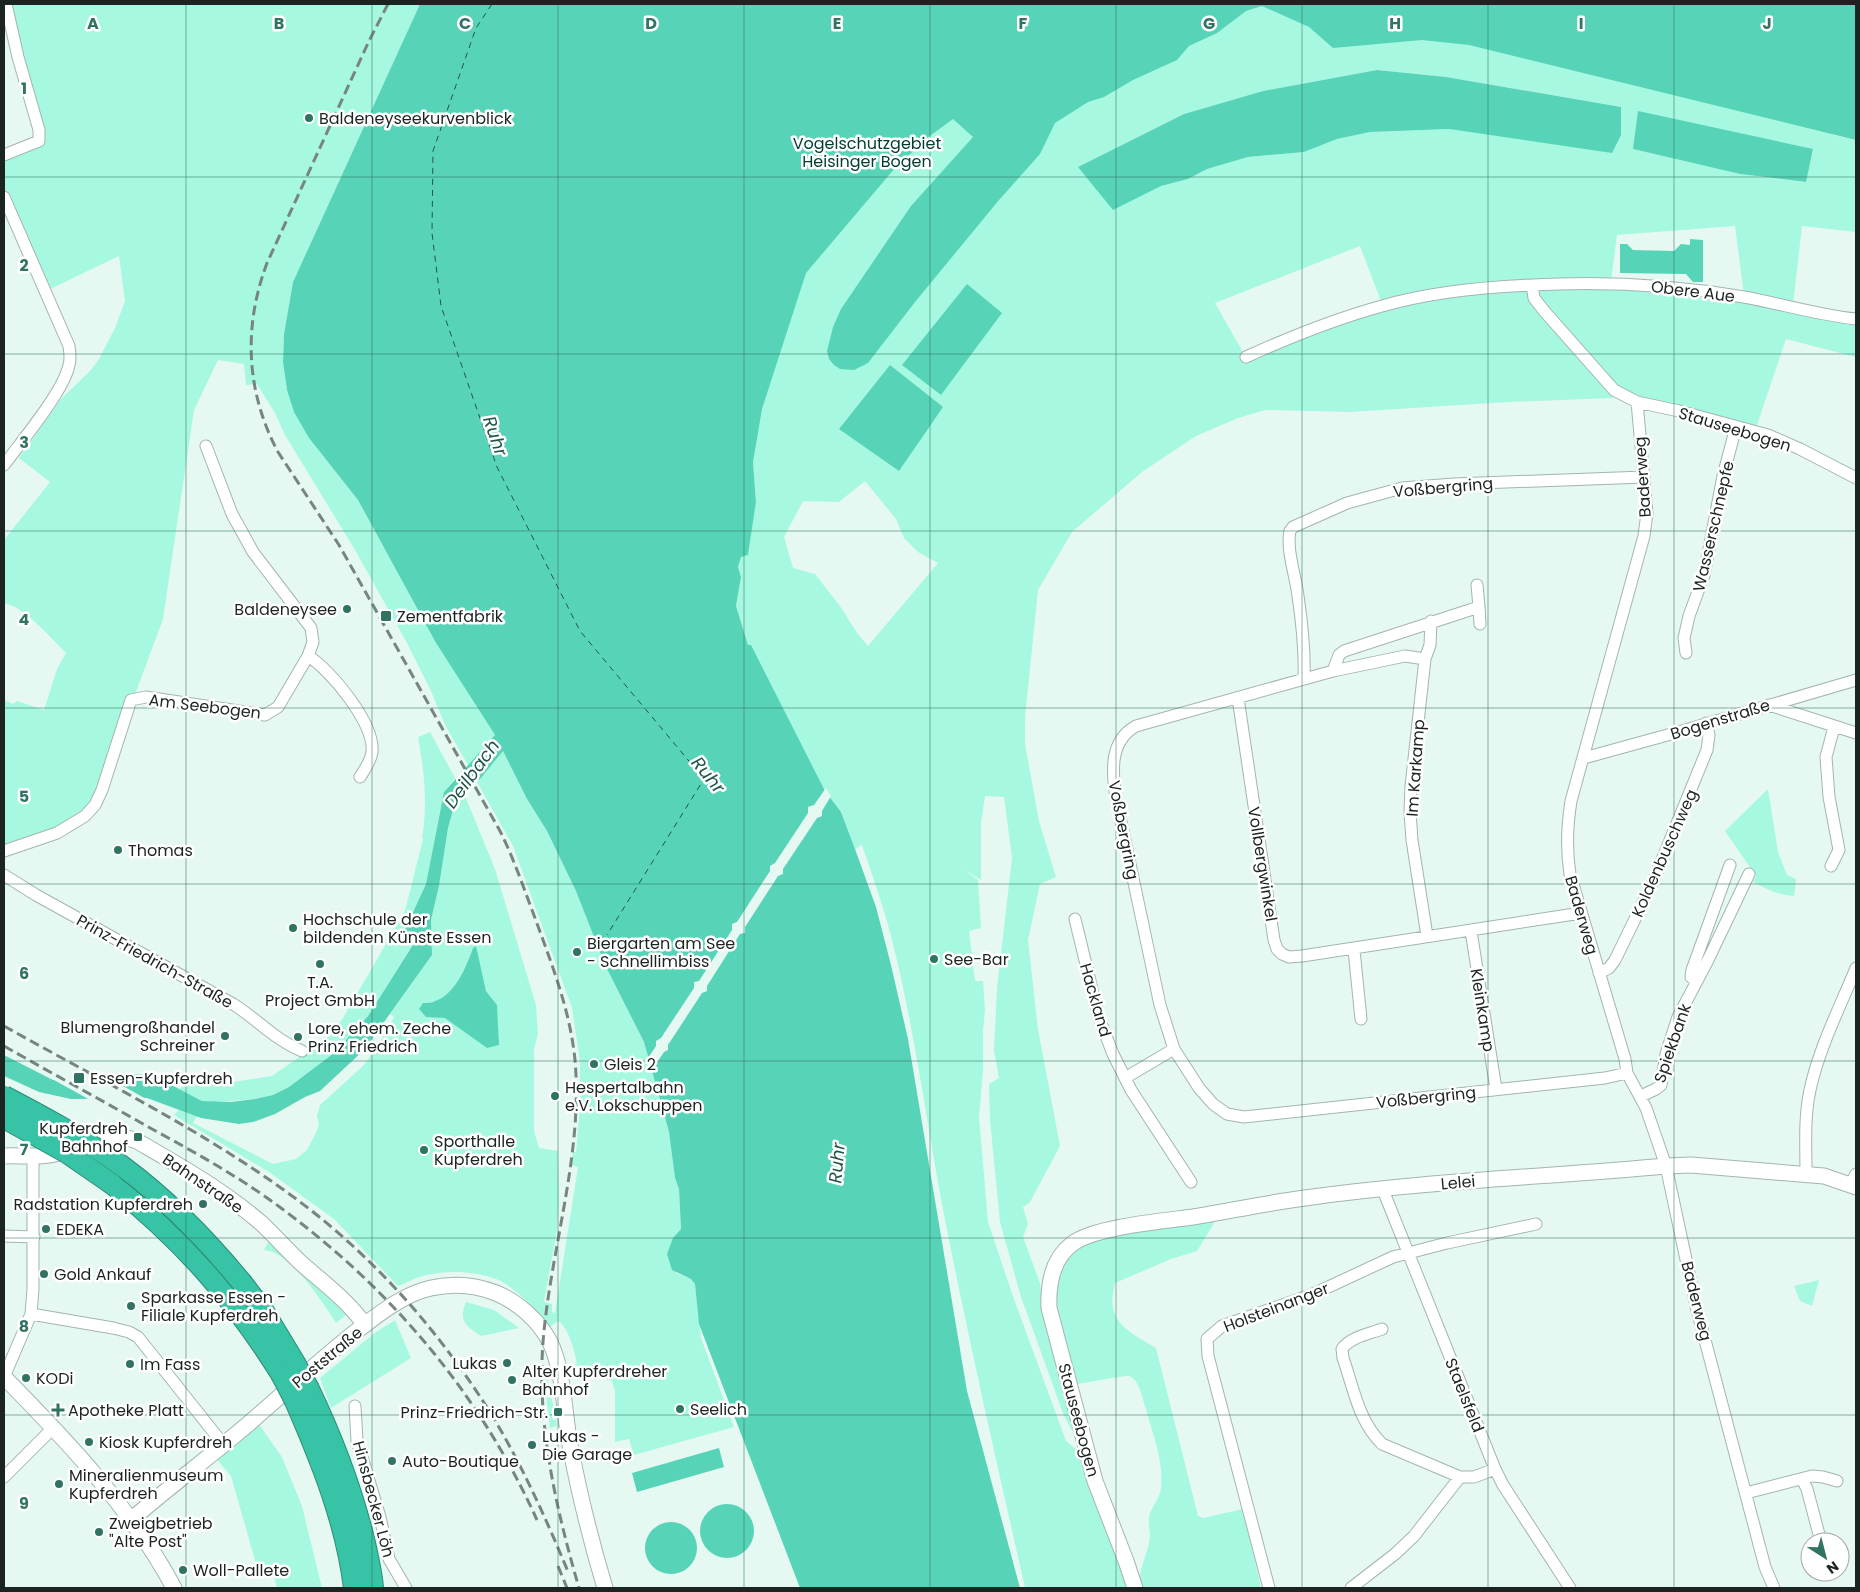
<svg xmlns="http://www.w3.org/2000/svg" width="1860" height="1592" font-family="Poppins,sans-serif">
<rect width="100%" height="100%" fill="#e5f9f2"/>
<path fill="#a7f8e1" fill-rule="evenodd" d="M7 4H420L293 282 284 334 283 362 287 390 309 438 358 500 436 643 495 735 468 765 445 725 431 691 407 643 355 550 285 435 275 413 257 384 246 385 244 364 218 360 194 410 163 619 130 708 104 789 74 822 4 850V700L13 704 17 701 44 710 57 669 66 653C51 638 25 607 4 603V540L50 482 19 458 61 399 90 371 99 359 115 328 125 301 119 256 46 291 4 195V157L40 141Z
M793 4H1613L1834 135 1856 140V232L1802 226 1793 305 1744 295 1735 226 1617 235 1611 281 1565 282 1382 304 1360 246 1215 303 1244 354 1410 302 1532 288 1615 394 1612 398 1508 402 1350 412 1265 410 1238 418 1196 436 1142 472 1072 532 1038 590 1025 717V744L1039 821 1056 877 1040 884 1028 940 1038 1029 1060 1146 1030 1202 1023 1207 1028 1224 1023 1237 1040 1283 1043 1312 1075 1431H1072L1064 1416 1021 1297 1000 1222 990 1120 989 1084 999 1078 994 1051 997 988 1012 858 1004 797 985 796 981 823V880L965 870 978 880 981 928 969 931 975 981H983L985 1010 983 1031V1069L979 1117 988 1222 1014 1299 1066 1441 1077 1450 1127 1588H1025C996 1459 966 1329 941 1199 925 1111 913 1022 891 936 883 905 872 875 862 845L855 849 841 812 825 792 751 646 748 645 736 606 741 577 738 567 741 557 748 555 756 502 753 462ZM1377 70 1446 77 1621 107 1496 135 1449 129 1370 132 1337 139 1304 152 1248 157 1207 169 1188 179 1161 186 1078 167 1184 114 1263 91ZM1633 149H1813V150L1805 182 1740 174ZM865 481 896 519 904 538 918 552 938 563 868 646 857 633 840 606 815 574 793 568 784 537 803 501 839 502Z
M1534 287 1670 289 1856 321V357L1786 339 1756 428 1641 400 1618 391 1538 301Z
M430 732 455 778 444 792 426 884 402 936 414 942 368 1016 334 1053 289 1087 273 1095 255 1099 216 1102 202 1101 179 1089 192 1081 220 1084 272 1076 331 1035 343 1018 405 911 423 839 422 838C428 804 424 770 418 737Z
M503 751 527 799 547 831 576 891 605 965 644 1042 669 1132 675 1178 679 1189 681 1229 673 1238 676 1273 691 1279 695 1284 701 1338 734 1427 634 1455 629 1439 615 1442V1391L612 1381 603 1378 576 1376C576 1371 577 1365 576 1360 575 1351 567 1325 558 1321L550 1327C540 1313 512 1284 496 1279 476 1271 447 1270 427 1275 417 1277 408 1282 398 1286L334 1219 269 1172 174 1115 179 1110 197 1116 193 1123 273 1164 296 1159 307 1150 316 1133 319 1125 317 1116 320 1105 364 1065 377 1047 394 1017 390 1014 432 955 431 920 439 886 448 828 457 796 463 791 495 869 536 1005 538 1034 534 1049V1131L539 1148 558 1151 559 1200 557 1230 544 1302 552 1304V1312L555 1313 578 1167 572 1165 573 1152H576L580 1106V1061L572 1008 513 846 477 782ZM473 948 486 991 497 1005 487 1048 445 1017H426L424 1003C427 1003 432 1003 435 1001 455 995 467 965 473 948Z
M1768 789 1778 852 1787 875 1796 879 1794 896C1778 895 1767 889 1753 882L1756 876 1725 831Z
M1217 1214 1213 1225 1197 1251 1171 1259 1115 1283C1105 1322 1126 1330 1156 1348L1198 1516 1203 1518 1243 1509 1261 1588H1141C1136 1572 1149 1553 1150 1536 1150 1530 1148 1523 1149 1517 1151 1507 1160 1499 1161 1488 1164 1460 1152 1432 1145 1406 1142 1397 1139 1379 1129 1376 1124 1375 1086 1383 1076 1384 1071 1366 1067 1349 1063 1331 1060 1320 1056 1309 1056 1297 1056 1242 1102 1237 1145 1229 1169 1224 1193 1219 1217 1214Z
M269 1240 333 1297 347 1314 336 1323C322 1301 298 1265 275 1253 272 1251 267 1251 264 1250Z
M1819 1280 1812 1306 1800 1301 1794 1286Z
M466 1302 494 1310 519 1328 481 1336C466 1326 458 1321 466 1302Z
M395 1320 411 1358 331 1408 320 1378 376 1332Z
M546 1370 554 1410 551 1411 553 1420 556 1419 557 1426 550 1428 546 1396Z
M258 1423 282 1457 302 1506 322 1588H277L273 1574 260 1578 231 1476 215 1457Z"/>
<path fill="#57d4b7" d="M420 4H1856V140L1469 45 1422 40 1333 48 1309 27 1262 6 1246 11 1217 33 1189 46 1177 60 1133 80 1104 97 1088 102 1055 123 1040 154 999 200 915 302 868 363 854 370 840 369 834 365 829 359 827 351 833 327 841 309 911 206 973 137 953 119 931 135 895 168 806 273 762 409 753 462 756 502 748 555 741 557 738 567 741 577 736 606 748 645H751L825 791 841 812 855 849 876 907 891 965 908 1039 967 1391 1020 1588H800L699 1324 695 1284 691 1279 672 1270 667 1254 673 1238 681 1229 679 1189 675 1178 669 1132 644 1042 605 965 576 891 547 831 527 799 503 751 480 779 457 796 448 828 439 886 431 920 432 955 364 1050 320 1091 305 1097 275 1114 253 1122 239 1124 201 1118 147 1098 71 1099 39 1092 4 1076V1055L53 1080 87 1072 99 1074H140L162 1080 202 1101 231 1102 255 1099 273 1095 289 1087 334 1053 368 1016 414 943 402 936 426 884 444 792 495 735 436 643 358 500 309 438 294 412 287 390 283 362 284 334 293 282Z
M1377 70 1446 77 1621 107V135L1612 153 1449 129 1370 132 1337 139 1304 152 1248 157 1207 169 1188 179 1161 186 1113 210 1078 167 1184 114 1263 91Z
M1638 111 1813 149 1806 182 1740 174 1633 149Z
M1690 239 1703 240V282H1693L1686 274 1620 273V244H1627L1633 250 1674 251 1681 244 1690 245Z
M967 284 1002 313 941 395 902 365Z
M890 365 943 407 899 471 839 429Z
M476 946 486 991 497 1005 499 1045 487 1048 445 1018 426 1017 419 1009 423 1003C427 1003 432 1003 435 1001 455 995 467 965 473 948Z
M719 1448 724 1467 637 1492 632 1473Z
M700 1531a27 27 0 1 1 54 0a27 27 0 1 1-54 0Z
M645 1548a26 26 0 1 1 52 0a26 26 0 1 1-52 0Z"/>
<path fill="#e5f9f2" d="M826 788 831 796 822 811V816L817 818 783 869V874L778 876 745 927V933L740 934 707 986V991L702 993 668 1045V1050L664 1052 650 1073 646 1061 656 1046V1041L661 1038 694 988V982L699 981 732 930V924L737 922 770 871V866L775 863 808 813V807L814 805Z
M5 1053 53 1078 86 1069 96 1071 148 1100 92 1101Z"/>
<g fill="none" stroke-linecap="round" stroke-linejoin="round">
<path stroke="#225649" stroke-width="1" stroke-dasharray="6 5" stroke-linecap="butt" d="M492 4 476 28 433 151 432 233 441 306 497 467 580 631 704 779 607 935"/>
<g stroke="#a2b5af" stroke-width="13">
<path id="street" d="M4 155 39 141V130L18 57 6 4
M4 197 69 346C70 353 71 359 69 365 64 391 21 442 4 465
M1246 357C1290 337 1335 319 1382 306 1427 293 1485 287 1532 285
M1637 402 1679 411 1768 435 1800 449 1856 478
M1479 607 1480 624
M1686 653 1684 638 1689 616 1704 575 1723 476 1736 427
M308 656C331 670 375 724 372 752 371 761 365 769 360 777
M1425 659 1430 645 1431 621
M1333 671 1339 655 1344 651 1479 607 1477 585
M1304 678C1305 651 1302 623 1298 596 1296 577 1286 550 1290 531L1293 527 1347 503 1402 488 1454 484 1644 477
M1238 698 1274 940 1277 949 1282 954 1289 957 1302 956 1581 913
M1769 705 1856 733
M1584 758 1682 731 1856 680
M4 851 57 833 85 816 95 805 102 790 131 700 146 697 265 715 278 707 308 656 313 642 311 628 253 552 232 514 206 446
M1831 866 1839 850 1829 797 1826 757 1834 727
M4 875 36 895 233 1004C257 1019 275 1040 302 1051
M1075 919 1099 1018 1113 1054 1131 1090 1191 1182
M1471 931 1496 1089
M1427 936 1412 840 1410 812 1411 786 1425 659 1405 656 1333 671 1136 726C1109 741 1112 772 1116 798L1160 1005 1174 1049 1199 1088 1213 1104 1227 1114 1244 1117 1605 1078 1627 1073
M1354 950 1361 1019
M1599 973 1609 968 1615 960 1653 882 1707 750 1709 735 1706 723
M1696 981 1691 977 1692 970 1730 865
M1125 1078 1174 1049
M1641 1096 1656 1089 1661 1085 1666 1054 1678 1017 1708 960 1749 874
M1806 1174C1806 1146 1804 1117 1810 1090 1819 1048 1840 1007 1856 968
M1850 1185 1856 1174
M1383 1190 1495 1469 1503 1485 1570 1588
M4 1236 34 1237
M31 1314 113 1328 129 1332 138 1337 223 1444
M1382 1329C1369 1334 1350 1337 1342 1349L1343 1358C1354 1389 1358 1420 1382 1444L1460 1477H1474L1495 1469
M4 1377 31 1314 33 1289V1155
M355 1406 357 1441 380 1517 389 1559 406 1588
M4 1477 52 1429
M1802 1479 1807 1489 1821 1542
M1746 1493 1812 1476 1823 1477 1837 1481
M1269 1588 1208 1356 1207 1339 1222 1326 1311 1295 1393 1257 1447 1243 1536 1224
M1351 1588 1395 1554 1414 1536 1460 1477
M1774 1588 1765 1567 1696 1306 1666 1166 1646 1108 1627 1073 1625 1059 1570 874C1566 849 1567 826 1571 801L1644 536 1647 513 1637 402 1614 390 1545 312 1534 298 1532 285C1603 281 1674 285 1744 297 1782 304 1819 315 1856 319"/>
</g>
<g stroke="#a2b5af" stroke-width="17">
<path id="secondary" d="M4 1156C20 1155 39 1158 55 1154 89 1147 99 1127 137 1141 180 1166 223 1190 261 1223 275 1236 288 1251 302 1264 324 1283 348 1301 365 1325
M4 1377C66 1440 133 1510 174 1588
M131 1520C171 1485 214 1454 254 1419 289 1389 322 1358 358 1330 380 1313 404 1294 431 1288 453 1283 476 1285 496 1293 518 1302 539 1321 550 1342 564 1371 564 1413 570 1445 579 1493 591 1541 605 1588
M1135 1588 1126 1561 1095 1481 1049 1308C1048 1285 1052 1259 1072 1244 1094 1227 1163 1221 1193 1217 1230 1211 1267 1203 1305 1198 1425 1181 1546 1177 1666 1166L1691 1165 1824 1176 1856 1187"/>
</g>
<g stroke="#2e8b77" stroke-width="22">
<path id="highway" d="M112 1184C182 1240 233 1297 281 1374
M243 1284 263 1310 295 1363
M309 1389C333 1439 352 1489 365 1543 368 1558 372 1573 373 1588
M295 1401C321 1461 346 1522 354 1588"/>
</g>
<use href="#street" stroke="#fff" stroke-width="11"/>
<use href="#secondary" stroke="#fff" stroke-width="15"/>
<use href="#highway" stroke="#37c3a5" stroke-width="20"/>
<path stroke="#77847f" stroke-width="3" stroke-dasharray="10 5" stroke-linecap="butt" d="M388 4 369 41 267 263C243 327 246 392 278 452L339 545 500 831C514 859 524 889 535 918 552 965 570 1010 575 1060 583 1151 553 1241 544 1331 535 1418 555 1505 579 1588
M464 781 468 789
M4 1026C98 1079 200 1129 288 1193 370 1252 440 1331 493 1417 523 1467 547 1521 569 1574
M4 1046C53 1074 103 1101 152 1129 196 1153 241 1178 281 1208 392 1290 480 1394 537 1520
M558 1566 567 1588"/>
<g stroke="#2e8b77" stroke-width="22" stroke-linecap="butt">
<path id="highway-bridge" d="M4 1096C44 1117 85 1139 122 1166 168 1200 207 1240 243 1284
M4 1118 67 1153 112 1184
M295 1363 309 1389
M281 1374 295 1401"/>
</g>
<use href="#highway-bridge" stroke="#37c3a5" stroke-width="20"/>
</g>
<path fill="none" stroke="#317363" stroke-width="1" stroke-opacity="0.55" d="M186 4V1588M372 4V1588M558 4V1588M744 4V1588M930 4V1588M1116 4V1588M1302 4V1588M1488 4V1588M1674 4V1588M4 177H1856M4 354H1856M4 531H1856M4 708H1856M4 884H1856M4 1061H1856M4 1238H1856M4 1415H1856"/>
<g fill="#317363" stroke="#fff" stroke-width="2">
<circle cx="309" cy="118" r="5"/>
<circle cx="347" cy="609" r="5"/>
<rect x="380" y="610" width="12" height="12" rx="2.5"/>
<circle cx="118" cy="850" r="5"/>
<circle cx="293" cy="928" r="5"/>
<circle cx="577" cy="952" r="5"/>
<circle cx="934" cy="959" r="5"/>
<circle cx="320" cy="964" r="5"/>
<circle cx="225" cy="1036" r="5"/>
<circle cx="298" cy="1037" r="5"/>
<circle cx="594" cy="1064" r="5"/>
<rect x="73" y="1072" width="12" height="12" rx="2.5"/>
<circle cx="555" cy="1096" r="5"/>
<rect x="133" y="1132" width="10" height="10" rx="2.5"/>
<circle cx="424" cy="1150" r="5"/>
<circle cx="203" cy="1204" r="5"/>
<circle cx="46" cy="1229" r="5"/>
<circle cx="44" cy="1274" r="5"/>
<circle cx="131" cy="1306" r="5"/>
<circle cx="507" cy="1363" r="5"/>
<circle cx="130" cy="1364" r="5"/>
<circle cx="26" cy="1378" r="5"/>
<circle cx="512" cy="1380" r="5"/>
<circle cx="680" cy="1409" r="5"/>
<path d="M55.5 1402.5h5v5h5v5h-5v5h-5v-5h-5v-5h5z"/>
<rect x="553" y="1407" width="10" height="10" rx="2.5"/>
<circle cx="89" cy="1442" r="5"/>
<circle cx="532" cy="1445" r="5"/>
<circle cx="392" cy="1461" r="5"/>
<circle cx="59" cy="1484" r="5"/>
<circle cx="99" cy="1532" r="5"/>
<circle cx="183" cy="1570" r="5"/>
</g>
<g text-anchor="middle" stroke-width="5" stroke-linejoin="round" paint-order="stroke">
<g font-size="16" fill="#1c2421" stroke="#fff" text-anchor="start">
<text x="319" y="124">Baldeneyseekurvenblick</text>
<text x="337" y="615" text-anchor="end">Baldeneysee</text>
<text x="397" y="622">Zementfabrik</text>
<text x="128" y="856">Thomas</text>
<text x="303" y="925">Hochschule der<tspan x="303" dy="18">bildenden Künste Essen</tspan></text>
<text x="587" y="949">Biergarten am See<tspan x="587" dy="18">- Schnellimbiss</tspan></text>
<text x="944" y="965">See-Bar</text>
<text x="320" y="988" text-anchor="middle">T.A.<tspan x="320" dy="18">Project GmbH</tspan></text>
<text x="215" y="1033" text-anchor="end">Blumengroßhandel<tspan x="215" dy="18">Schreiner</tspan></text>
<text x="308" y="1034">Lore, ehem. Zeche<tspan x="308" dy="18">Prinz Friedrich</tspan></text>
<text x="604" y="1070">Gleis 2</text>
<text x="90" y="1084">Essen-Kupferdreh</text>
<text x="565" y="1093">Hespertalbahn<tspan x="565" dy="18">e.V. Lokschuppen</tspan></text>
<text x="128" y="1134" text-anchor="end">Kupferdreh<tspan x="128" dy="18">Bahnhof</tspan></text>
<text x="434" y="1147">Sporthalle<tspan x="434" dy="18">Kupferdreh</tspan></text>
<text x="193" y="1210" text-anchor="end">Radstation Kupferdreh</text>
<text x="56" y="1235">EDEKA</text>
<text x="54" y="1280">Gold Ankauf</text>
<text x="141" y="1303">Sparkasse Essen -<tspan x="141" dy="18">Filiale Kupferdreh</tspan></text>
<text x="497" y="1369" text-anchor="end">Lukas</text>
<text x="140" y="1370">Im Fass</text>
<text x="522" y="1377">Alter Kupferdreher<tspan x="522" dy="18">Bahnhof</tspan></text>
<text x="36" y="1384">KODi</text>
<text x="690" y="1415">Seelich</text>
<text x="68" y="1416">Apotheke Platt</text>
<text x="548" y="1418" text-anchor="end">Prinz-Friedrich-Str.</text>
<text x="542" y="1442">Lukas -<tspan x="542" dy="18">Die Garage</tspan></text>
<text x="99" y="1448">Kiosk Kupferdreh</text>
<text x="402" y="1467">Auto-Boutique</text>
<text x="69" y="1481">Mineralienmuseum<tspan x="69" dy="18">Kupferdreh</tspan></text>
<text x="109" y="1529">Zweigbetrieb<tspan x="109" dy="18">"Alte Post"</tspan></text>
<text x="193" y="1576">Woll-Pallete</text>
</g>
<g font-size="16" fill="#003c30" stroke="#fff">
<text x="867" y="149">Vogelschutzgebiet<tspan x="867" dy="18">Heisinger Bogen</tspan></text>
</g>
<g font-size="16" fill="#1c2421" stroke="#fff">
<text transform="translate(1693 291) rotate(7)" y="6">Obere Aue</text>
<text transform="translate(1735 429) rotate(17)" y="6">Stauseebogen</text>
<text transform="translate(1642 477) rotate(-94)" y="6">Baderweg</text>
<text transform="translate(1443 487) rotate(-5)" y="6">Voßbergring</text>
<text transform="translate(1713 526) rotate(-77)" y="6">Wasserschnepfe</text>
<text transform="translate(205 706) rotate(7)" y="6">Am Seebogen</text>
<text transform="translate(1720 719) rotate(-17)" y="6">Bogenstraße</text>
<text transform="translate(1415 768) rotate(-86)" y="6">Im Karkamp</text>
<text transform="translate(1124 830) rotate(79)" y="6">Voßbergring</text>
<text transform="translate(1664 853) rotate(-66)" y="6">Koldenbuschweg</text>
<text transform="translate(1263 864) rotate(81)" y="6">Vollbergwinkel</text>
<text transform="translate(1582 915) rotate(74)" y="6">Baderweg</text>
<text transform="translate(155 961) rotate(29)" y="6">Prinz-Friedrich-Straße</text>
<text transform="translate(1096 1000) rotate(74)" y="6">Hackland</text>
<text transform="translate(1483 1010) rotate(81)" y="6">Kleinkamp</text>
<text transform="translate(1672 1043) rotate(-71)" y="6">Spiekbank</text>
<text transform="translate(1426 1097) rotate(-6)" y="6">Voßbergring</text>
<text transform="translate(1458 1182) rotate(-5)" y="6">Lelei</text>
<text transform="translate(203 1183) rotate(34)" y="6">Bahnstraße</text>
<text transform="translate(1697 1301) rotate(76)" y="6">Baderweg</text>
<text transform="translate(1276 1307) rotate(-21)" y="6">Holsteinanger</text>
<text transform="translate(327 1357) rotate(-40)" y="6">Poststraße</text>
<text transform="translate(1465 1395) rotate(68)" y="6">Staelsfeld</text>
<text transform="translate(1079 1420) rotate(75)" y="6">Stauseebogen</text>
<text transform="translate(374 1499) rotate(75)" y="6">Hinsbecker Löh</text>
</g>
<g font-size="18" font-style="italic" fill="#225649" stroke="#fff">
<text transform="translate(495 436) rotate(71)" y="6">Ruhr</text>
<text transform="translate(472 774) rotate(-54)" y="6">Deilbach</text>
<text transform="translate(708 775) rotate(51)" y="6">Ruhr</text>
<text transform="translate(837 1163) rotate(-85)" y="6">Ruhr</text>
</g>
</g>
<g font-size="16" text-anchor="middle" font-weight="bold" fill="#317363" stroke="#fff" stroke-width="5" stroke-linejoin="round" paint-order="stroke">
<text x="93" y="29">A</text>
<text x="279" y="29">B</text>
<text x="465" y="29">C</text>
<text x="651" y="29">D</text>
<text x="837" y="29">E</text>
<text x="1023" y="29">F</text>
<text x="1209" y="29">G</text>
<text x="1395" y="29">H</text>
<text x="1581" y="29">I</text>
<text x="1767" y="29">J</text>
<text x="24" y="94">1</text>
<text x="24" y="271">2</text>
<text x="24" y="448">3</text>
<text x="24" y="625">4</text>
<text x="24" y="802">5</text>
<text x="24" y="979">6</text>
<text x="24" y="1155">7</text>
<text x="24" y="1332">8</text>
<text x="24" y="1509">9</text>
</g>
<rect width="1860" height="1592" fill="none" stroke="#1c2421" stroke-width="10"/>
<g transform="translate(1825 1557) rotate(144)"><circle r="24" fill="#ffffff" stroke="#a4a7a6"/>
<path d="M0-4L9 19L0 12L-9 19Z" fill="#317363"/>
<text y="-8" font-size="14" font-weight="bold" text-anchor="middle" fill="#1c2421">N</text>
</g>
</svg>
